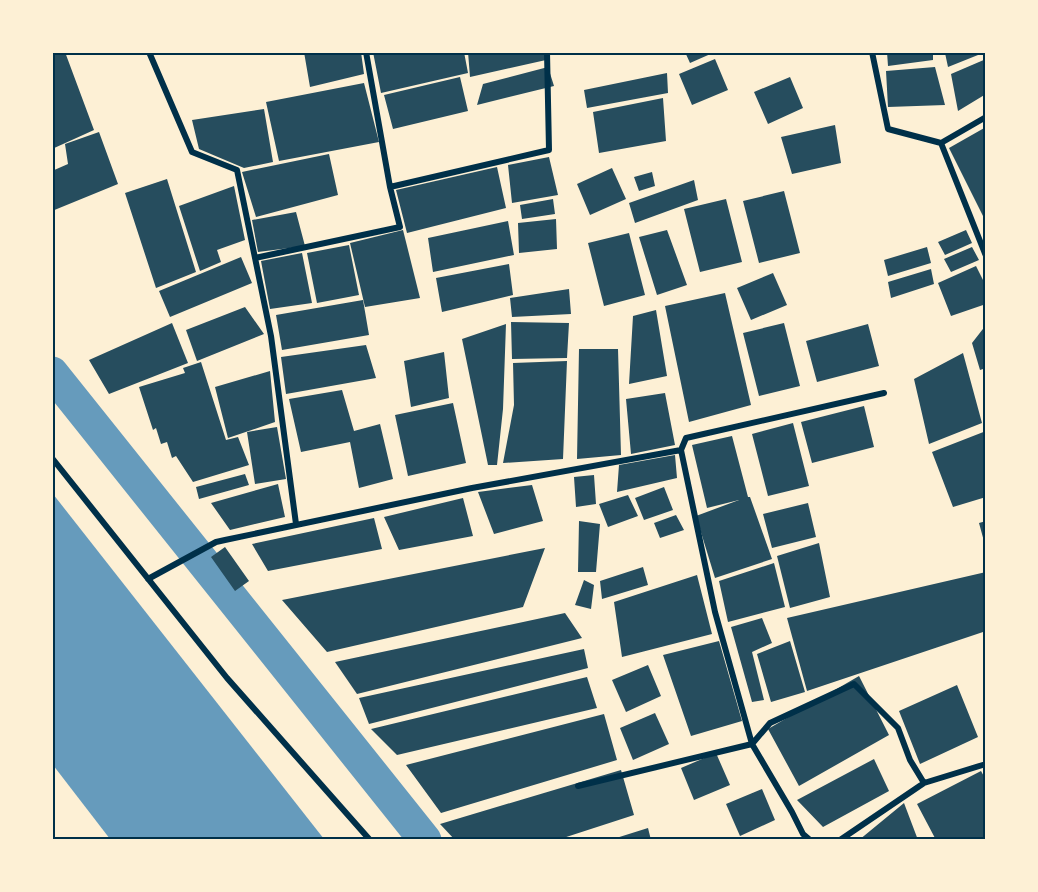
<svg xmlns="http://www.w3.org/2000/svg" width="1038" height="892" font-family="Montserrat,sans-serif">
<rect width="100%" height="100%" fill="#fdf0d5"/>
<path fill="#669bbc" d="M53 494 324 839H110L53 765Z"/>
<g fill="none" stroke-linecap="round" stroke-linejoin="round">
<path stroke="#669bbc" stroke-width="33" d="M52 373 425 840"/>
</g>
<path fill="#264d5e" d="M52 52H65L94 130 52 149Z
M304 52H361L364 74 310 87Z
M373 52H464L468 73 381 93Z
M468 52H545L546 60 470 77Z
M685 52H715L690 63Z
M887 52H933V60L888 66Z
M945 53H983L948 67Z
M715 59 728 90 692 105 679 74Z
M986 59V94L958 111 951 74Z
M548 67 554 86 477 105 483 84Z
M935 67 945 105 888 107 886 71Z
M667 73 668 93 587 108 584 90Z
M460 77 468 111 393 129 384 95Z
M790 77 803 108 768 124 754 92Z
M364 83 379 142 279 161 266 102Z
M663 98 666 141 599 153 593 112Z
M264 109 273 162 244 168 199 149 192 120Z
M835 125 841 163 792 174 781 137Z
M986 127V222L949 148Z
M99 132 118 184 52 211V171L68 164 65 144Z
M329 154 338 195 256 217 242 172Z
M549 157 558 195 512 203 508 165Z
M497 167 506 208 407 233 396 190Z
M612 168 626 199 590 215 577 184Z
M652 172 655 186 639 191 634 177Z
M167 179 196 272 156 288 125 193Z
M694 180 698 200 635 223 629 203Z
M234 186 245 240 217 250 221 262 200 271 179 206Z
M784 191 800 253 759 263 743 201Z
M553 199 555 214 522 219 520 205Z
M726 199 742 262 700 272 684 209Z
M296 212 305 246 258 252 252 220Z
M556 219 557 249 519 253 518 223Z
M508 221 514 255 433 272 428 238Z
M403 230 420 298 365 307 350 243Z
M667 230 687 285 657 295 639 237Z
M966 230 972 243 945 255 938 242Z
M629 233 645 295 604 306 588 243Z
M349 245 359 295 317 303 307 253Z
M927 247 931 263 888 276 884 260Z
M972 247 979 260 951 272 944 259Z
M302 253 312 303 270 309 261 261Z
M241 257 252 283 170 317 159 291Z
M509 264 513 295 442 312 436 278Z
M976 266 986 286V304L951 316 938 283Z
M931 269 934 284 891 298 888 282Z
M773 273 787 305 751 320 737 288Z
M569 289 571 314 512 317 510 298Z
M725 293 751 405 689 422 665 306Z
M363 300 369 335 282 350 276 315Z
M245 307 264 334 197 361 186 330Z
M656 310 667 376 629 384 633 316Z
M511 322 569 323 567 358 512 359Z
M172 323 188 363 109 394 89 360Z
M784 323 800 386 759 396 743 333Z
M506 324 503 409 497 465H488L462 339Z
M868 324 879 366 817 382 806 341Z
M986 325V368L980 370 972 343Z
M366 345 376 378 286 394 281 357Z
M579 349H618L621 455 577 459Z
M444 352 449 398 411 407 404 361Z
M963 353 982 423 929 444 914 379Z
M567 361 563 459 503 463 514 405 513 363Z
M201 362 226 440 238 437 249 465 193 482 176 456 172 458 167 442 161 444 156 428 153 430 139 387 185 373 183 368Z
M270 371 275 422 228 438 215 387Z
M342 390 354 431 380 424 393 479 359 488 350 442 301 452 289 399Z
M665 393 675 445 631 454 626 399Z
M453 403 466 463 408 476 395 415Z
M864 406 874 447 812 463 801 422Z
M793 423 809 486 768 496 752 434Z
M277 427 286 479 255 484 247 432Z
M986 431V497L953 507 932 452Z
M732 436 748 497H750L772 559 715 578 696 516 739 500 707 508 692 445Z
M675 455 677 478 617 492 619 465Z
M245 474 249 485 199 499 196 487Z
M594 475 596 504 576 507 574 477Z
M278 484 285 517 230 530 211 503Z
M532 485 543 521 494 534 478 492Z
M664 487 673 510 644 520 635 498Z
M628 495 638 516 608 527 599 504Z
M463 498 473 536 399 550 384 517Z
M808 503 816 537 772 548 763 514Z
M676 515 684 530 660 538 654 523Z
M374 518 382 549 268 571 252 544Z
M579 521 600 524 596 572H578Z
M986 521V545H985L979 523Z
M819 543 830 597 790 608 777 556Z
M225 547 249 581 235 591 211 557Z
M545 548 523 607 327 652 282 600Z
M774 563 785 607 728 622 719 581Z
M643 567 648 585 602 599 600 581Z
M986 572V631L807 691 787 618Z
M697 575 712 634 622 657 614 602Z
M584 580 594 585 591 609 575 605Z
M565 613 582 638 357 694 335 662Z
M762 618 772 643 752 652 764 700 752 702 731 627Z
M719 641 742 721 691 736 663 655Z
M790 641 805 692 771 702 757 654Z
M584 649 588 668 369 724 359 698Z
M648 665 661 696 626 712 612 680Z
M859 676 889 735 799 786 768 729Z
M587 677 597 708 397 755 371 729Z
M957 685 978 737 920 764 899 711Z
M655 713 669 744 633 760 620 728Z
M604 714 617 760 441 813 406 765Z
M716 753 730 785 694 800 681 768Z
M874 759 889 791 823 827 797 800Z
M621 770 634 815 557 840H455L440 824Z
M981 771 986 780V839L936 840 917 804Z
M762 789 775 820 740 836 726 804Z
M904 803 918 840H859Z
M648 828 651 840H613V839Z"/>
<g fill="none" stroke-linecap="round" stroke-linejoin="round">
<path stroke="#003049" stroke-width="6" d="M149 52 192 152 237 170 271 336 296 524
M872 52 888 129 941 143 986 256
M941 143 986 117
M390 187 549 150 547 52
M255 258 400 227 390 187 366 52
M681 450 715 612 752 744 792 812 803 834 810 840
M52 458 227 678 370 840
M148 579 216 542 225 540 472 488 681 450 686 438 884 393
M578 786 752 744 770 723 854 684 898 728 910 760 924 783
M840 840 924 783 986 764"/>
</g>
<rect width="1038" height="892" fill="none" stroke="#fdf0d5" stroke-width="108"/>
<rect x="54" y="54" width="930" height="784" fill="none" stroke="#003049" stroke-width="2"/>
</svg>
